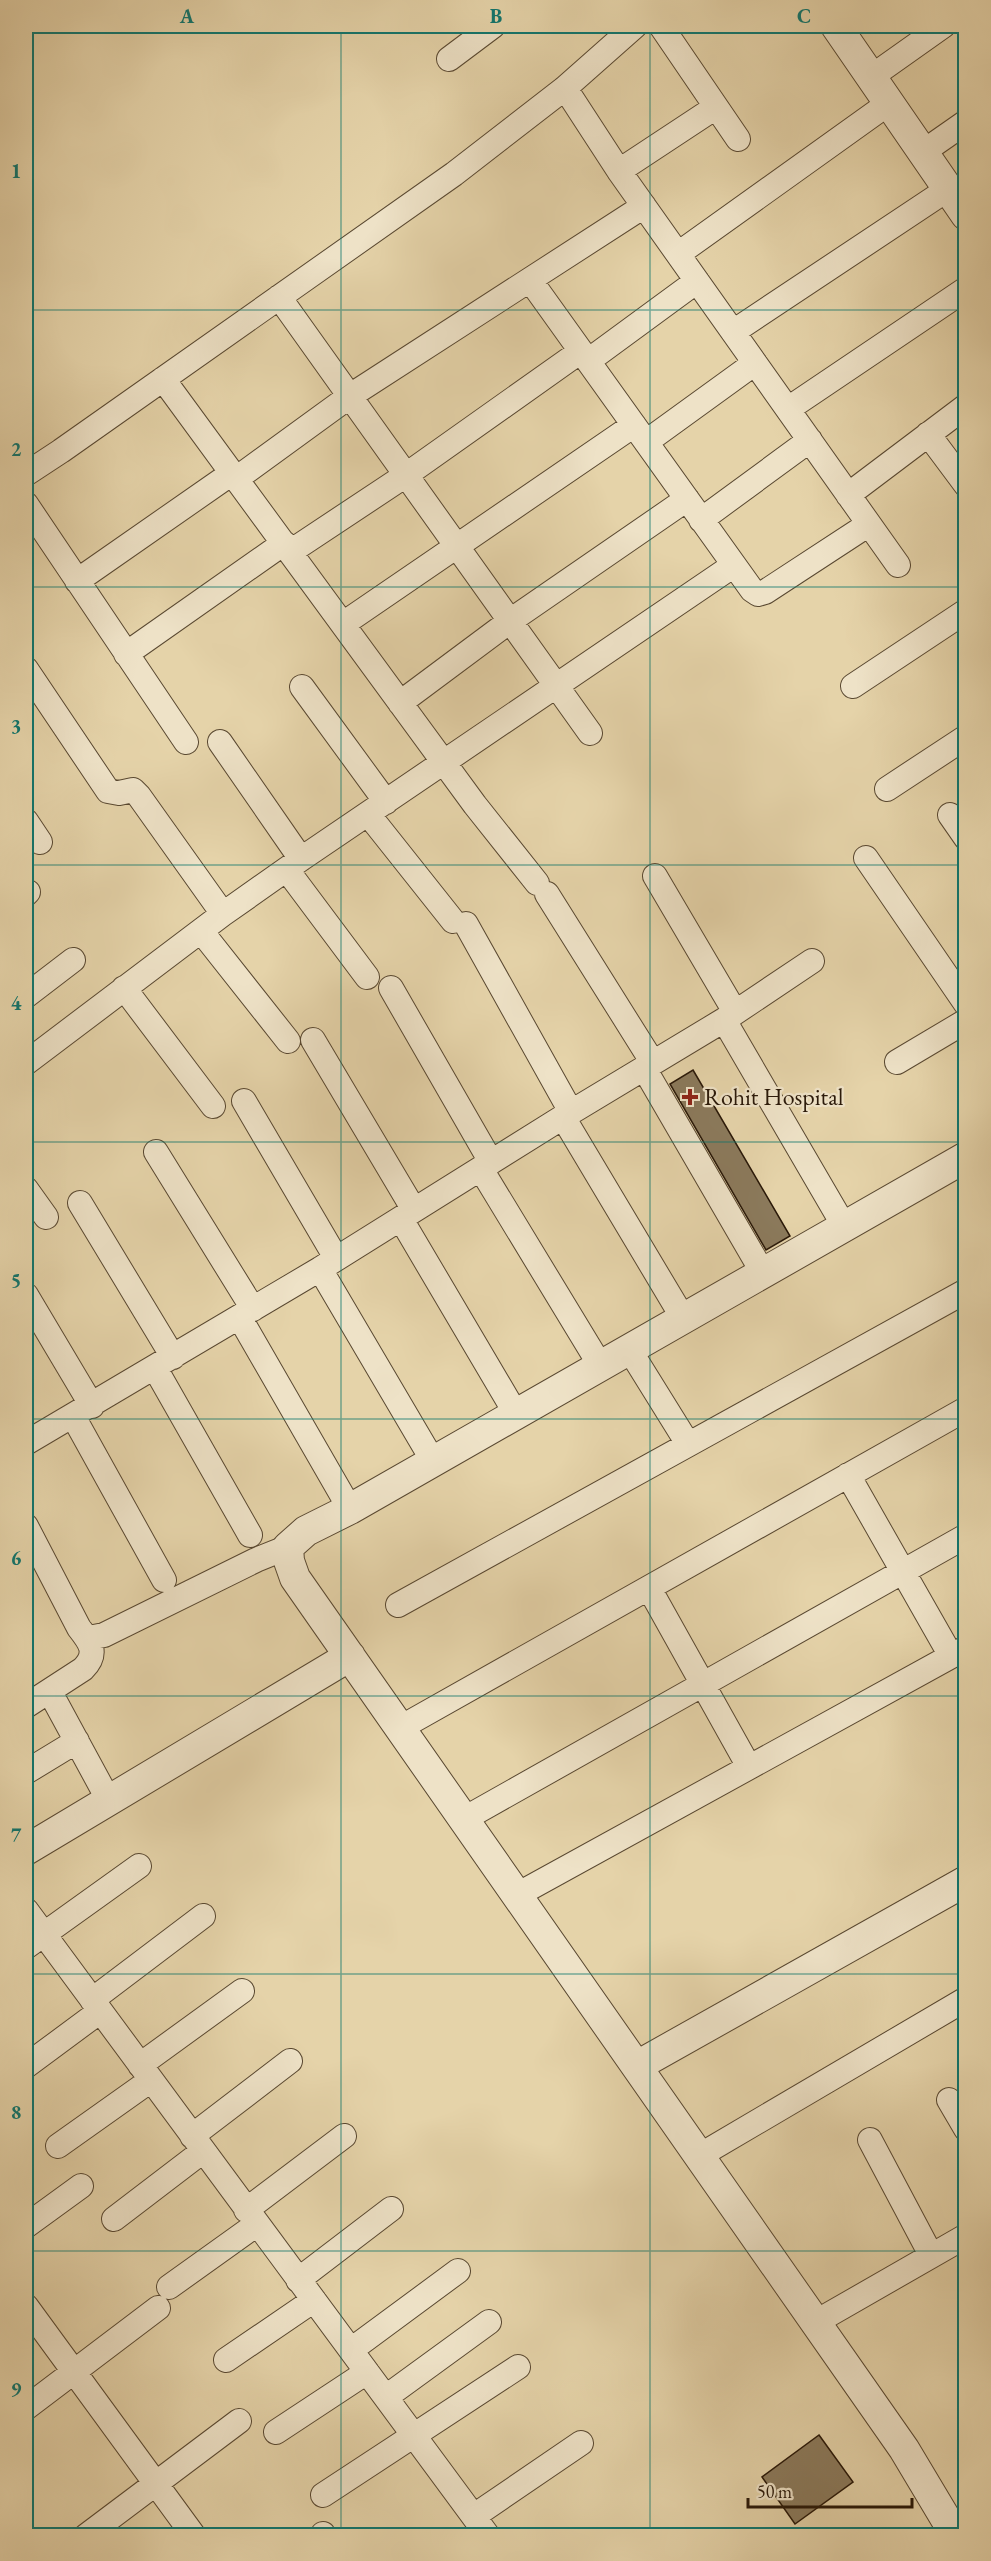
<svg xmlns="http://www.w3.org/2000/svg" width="991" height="2561" font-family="'EB Garamond',serif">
<rect width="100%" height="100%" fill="#e5d3a9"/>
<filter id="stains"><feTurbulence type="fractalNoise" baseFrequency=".00333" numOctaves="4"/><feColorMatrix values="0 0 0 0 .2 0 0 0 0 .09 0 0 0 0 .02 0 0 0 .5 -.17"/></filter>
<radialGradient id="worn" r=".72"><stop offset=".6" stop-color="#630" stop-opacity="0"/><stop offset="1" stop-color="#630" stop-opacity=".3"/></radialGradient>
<path fill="#8b7a5c" stroke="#2a1909" stroke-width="1.5" d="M693 1070 790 1236 766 1250 670 1084Z
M819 2435 853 2482 795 2524 762 2477Z"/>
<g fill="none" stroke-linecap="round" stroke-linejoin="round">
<g stroke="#594831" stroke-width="26">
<path id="minor" d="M661 26 738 139
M449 59 493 26
M871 77 943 26
M565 88 619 171 898 565
M923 152 966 122
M619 171 716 107
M678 254 889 103
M530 280 752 590 758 594 765 592 869 524
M279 297 590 733
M733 332 948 189
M588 361 697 281
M163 379 475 805 537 883
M788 409 966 289
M928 434 966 485
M646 442 755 363
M26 474 61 451 454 174 565 88 635 26
M236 479 350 396 644 206
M848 495 966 406
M26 504 186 742
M701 520 810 440
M290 552 406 475 581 351
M77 581 232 473
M343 624 634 425
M126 654 284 543
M26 669 108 791 119 793 133 790 139 796 223 914
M853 686 966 611
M302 687 386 802
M400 703 510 621 687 499
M220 742 301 859
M887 789 966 737
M368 814 453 921
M950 815 966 838
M26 821 40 842
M866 858 966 1004
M287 870 367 977
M655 876 735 1012
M26 894 28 892
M547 894 653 1063
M466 924 571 1112
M201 931 288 1041
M124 988 213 1106
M391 988 491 1162
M26 996 73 960
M724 1020 844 1226
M313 1040 414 1210
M897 1062 966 1021
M26 1063 223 914 301 859 734 565
M644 1068 763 1273
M244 1101 336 1258
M563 1117 683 1318
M156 1152 253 1309
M481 1169 600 1365
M26 1189 46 1217
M80 1203 173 1357
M401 1219 516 1414
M320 1269 433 1461
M26 1295 92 1406
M240 1318 350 1509
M629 1349 688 1444
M155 1368 250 1535
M73 1416 164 1580
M26 1443 320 1269 563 1117 724 1020 812 961
M848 1475 951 1656
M26 1526 79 1628C90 1642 99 1653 83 1669L26 1706
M649 1588 749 1767
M398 1605 966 1291
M89 1638 104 1635 256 1560 288 1547
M50 1692 108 1799
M400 1728 966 1409
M26 1772 77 1741
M464 1819 966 1536
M517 1895 966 1648
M26 1910 488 2536
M26 1947 139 1866
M92 2000 203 1916
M140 2065 242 1991
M26 2066 99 2012
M949 2100 966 2129
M192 2136 290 2061
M870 2140 931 2255
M58 2146 151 2080
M699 2156 966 1999
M246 2210 344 2136
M114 2219 203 2151
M26 2226 81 2186
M298 2280 391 2209
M169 2287 257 2224
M26 2306 194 2536
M816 2322 966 2236
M351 2350 458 2271
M226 2360 314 2300
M386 2397 489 2322
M26 2408 158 2308
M276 2432 367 2372
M323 2495 518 2367
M474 2516 581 2443
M86 2536 239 2421
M322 2536 323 2534"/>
</g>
<g stroke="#594831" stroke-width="32">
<path id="tertiary" d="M836 26 966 215
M26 1850 350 1656
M637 2066 966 1881
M956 2536 904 2449 295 1578 289 1561 288 1547 306 1531 350 1509 966 1157"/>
</g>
<use href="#minor" stroke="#eee2c7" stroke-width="24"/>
<use href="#tertiary" stroke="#eee2c7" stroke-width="30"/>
</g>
<path fill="none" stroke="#0f766e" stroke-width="1.5" stroke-opacity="0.55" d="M341 26V2536M650 26V2536M26 310H966M26 587H966M26 865H966M26 1142H966M26 1419H966M26 1696H966M26 1974H966M26 2251H966"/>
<path fill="#8f2418" stroke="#eee2c7" stroke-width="2" d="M687 1088h6v6h6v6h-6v6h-6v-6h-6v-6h6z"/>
<g text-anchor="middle" stroke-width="4.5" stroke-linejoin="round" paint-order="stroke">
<g font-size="24" fill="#2a1909" stroke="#eee2c7" text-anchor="start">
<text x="704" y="1105">Rohit Hospital</text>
</g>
</g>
<rect width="991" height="2561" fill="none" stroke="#e5d3a9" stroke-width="66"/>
<path d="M748 2498v9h164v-9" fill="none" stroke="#2a1909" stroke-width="3"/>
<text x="757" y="2498" font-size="18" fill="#2a1909" stroke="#eee2c7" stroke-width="4.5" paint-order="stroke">50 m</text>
<rect x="33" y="33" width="925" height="2495" fill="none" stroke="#0f766e" stroke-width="2"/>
<g font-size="20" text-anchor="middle" font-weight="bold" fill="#0f766e">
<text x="187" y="23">A</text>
<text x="496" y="23">B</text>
<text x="804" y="23">C</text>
<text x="16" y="178">1</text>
<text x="16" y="456">2</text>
<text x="16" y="733">3</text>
<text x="16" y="1010">4</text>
<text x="16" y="1287">5</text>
<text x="16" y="1565">6</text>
<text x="16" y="1842">7</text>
<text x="16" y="2119">8</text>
<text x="16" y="2396">9</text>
</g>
<rect width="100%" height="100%" filter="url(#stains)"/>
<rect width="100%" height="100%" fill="url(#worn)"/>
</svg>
